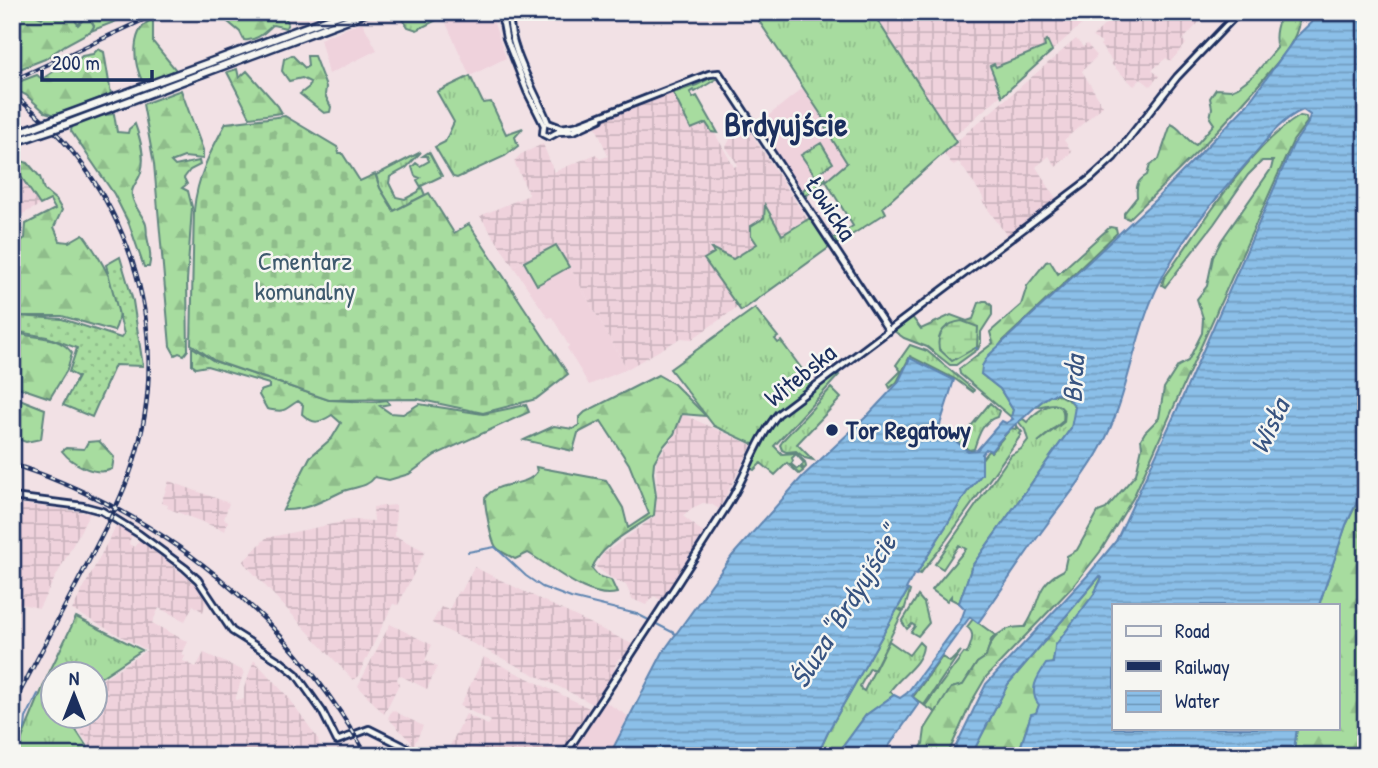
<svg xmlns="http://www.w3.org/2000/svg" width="1378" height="768" font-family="'Patrick Hand',sans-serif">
<defs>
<pattern id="industrial-grid" width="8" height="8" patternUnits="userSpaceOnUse" patternTransform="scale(1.75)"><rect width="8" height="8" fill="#efd2dc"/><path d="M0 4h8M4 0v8" fill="none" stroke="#ccb5bf"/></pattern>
<pattern id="grass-tufts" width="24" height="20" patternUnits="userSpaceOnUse" patternTransform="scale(1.75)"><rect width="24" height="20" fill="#a7dc9f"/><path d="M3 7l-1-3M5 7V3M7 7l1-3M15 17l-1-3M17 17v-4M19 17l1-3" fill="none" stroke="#8fbd8b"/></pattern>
<pattern id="forest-firs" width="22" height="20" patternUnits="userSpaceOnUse" patternTransform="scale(1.75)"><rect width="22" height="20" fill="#a7dc9f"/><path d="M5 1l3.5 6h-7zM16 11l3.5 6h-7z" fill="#8fbd8b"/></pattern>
<pattern id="wetland-marsh" width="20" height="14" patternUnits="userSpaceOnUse" patternTransform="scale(1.75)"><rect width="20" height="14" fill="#a7dc9f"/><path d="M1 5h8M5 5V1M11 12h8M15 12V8" fill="none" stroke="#8fbd8b"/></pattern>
<pattern id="cemetery-stones" width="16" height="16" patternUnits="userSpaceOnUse" patternTransform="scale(1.75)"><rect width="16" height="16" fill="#a7dc9f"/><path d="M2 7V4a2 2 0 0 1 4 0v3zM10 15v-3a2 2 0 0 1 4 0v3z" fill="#8fbd8b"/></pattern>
<pattern id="garden-dots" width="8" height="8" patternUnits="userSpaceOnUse" patternTransform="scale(1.75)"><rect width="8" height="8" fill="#a7dc9f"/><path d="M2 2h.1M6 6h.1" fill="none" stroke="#8fbd8b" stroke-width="1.8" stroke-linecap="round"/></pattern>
<pattern id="water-rules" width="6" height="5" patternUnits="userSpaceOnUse" patternTransform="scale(1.75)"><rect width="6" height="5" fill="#8bbfe8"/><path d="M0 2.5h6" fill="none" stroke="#719cbf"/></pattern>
</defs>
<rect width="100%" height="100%" fill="#f2e1e5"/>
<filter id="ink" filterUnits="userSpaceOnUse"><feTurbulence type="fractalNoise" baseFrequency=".0143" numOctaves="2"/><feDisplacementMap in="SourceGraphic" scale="14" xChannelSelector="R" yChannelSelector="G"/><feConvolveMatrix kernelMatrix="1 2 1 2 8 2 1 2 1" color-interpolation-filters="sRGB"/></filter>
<g filter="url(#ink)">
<path fill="#efd2dc" d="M469 12H490L506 58 470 76 446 23Z
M362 22 377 50 329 74 320 39Z
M803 88 828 125 825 128 847 163 806 198 758 124Z
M557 244 627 369 589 385 567 348 569 346 552 317 548 318 513 266Z
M604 701 628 716 609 756H568Z"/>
<path fill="url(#industrial-grid)" d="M872 12H1096L953 137Z
M1118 12H1229L1220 23 1215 16 1212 18 1210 15 1201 20 1183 40 1186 44 1171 61 1166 58 1152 70 1159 76 1150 86 1141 79 1134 86 1111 64 1112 61 1100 45 1102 43 1092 37Z
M1076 39 1083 47 1087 44 1097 56 1082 71 1103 106 1064 140 1072 152 1056 167 1049 156 1036 167 1057 200 1008 237 982 201 984 200 981 194 959 162 953 165 943 153Z
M686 83 734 167 738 165 726 147 731 137 747 127 807 219 734 261 704 260 738 307 692 339 681 338 627 369 557 244 513 266 480 216 529 195 514 161 521 154 543 144 554 172 596 154 600 159 608 156 594 122Z
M14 166 40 205 15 218 12 214V168Z
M682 414 752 445 719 509 711 504 703 503 692 508 683 516 704 533 661 600 654 596 646 605 632 599 626 585 611 578 596 567 603 554 654 517 657 495 656 460 675 435 677 417Z
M169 481 229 503 224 519 228 521 225 531 167 508 168 505 161 503Z
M12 503 90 513 39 608 12 602Z
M396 505 395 536 425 551 398 605 393 604 358 676 353 680 243 562 266 538 352 520 374 521 373 507Z
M117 524 132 533 129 544 134 547 140 540 196 585 206 602 203 612 193 605 185 621 159 608 152 623 188 642 182 654 185 656 183 661 196 667 204 653 244 671 235 700 244 699V688L254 660 289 698 318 739 321 756H96L74 723 77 716H94L95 684 147 650 72 610Z
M474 567 632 644 624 657 619 658 614 668 616 672 595 705 432 623 441 607 449 610 458 591 461 592Z
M390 624 432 645 425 660 437 667 427 689 399 675 397 679 399 684 384 714 358 686Z
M484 657 591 709 585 720 581 722 579 729 561 756H445L466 714 488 725 491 721 460 706Z
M392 710 423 726 414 745 388 718Z"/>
<path fill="url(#grass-tufts)" stroke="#61867e" stroke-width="2" d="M70 12H135L137 13 91 31 94 26 84 19 78 25Z
M398 12H452L417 30 408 27Z
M753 12H872L956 142 883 207 886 213 836 245 832 239 853 226 826 181 847 163 825 128 828 125Z
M1047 40 1052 51 1002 96 990 66 994 64 996 67 1045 47 1044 42Z
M470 76 483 103 491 102 506 134 523 128 515 137 518 146 505 156 457 178 453 177 435 147 445 142 454 122 437 92Z
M714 76 721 79 718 78 695 92 693 90 690 92 693 98 697 96 718 133 712 132 706 123 691 129 673 93 697 85Z
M821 143 833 163 821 171 826 179 806 196 802 191 813 181 814 174 801 155Z
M421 152 406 168 390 177 389 183 396 197 405 199 418 192 421 187 417 180 420 178 415 176 412 167 416 163 420 166 429 161 427 156H423L429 152 442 176 421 186 425 195 394 211 380 188 376 175Z
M765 205 782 235 810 218 830 247 741 311 704 259 714 253 711 249H713L733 259 757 244 751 235V226L764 218Z
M755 308 778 337 775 339 778 343 781 341 810 380 809 386 774 414 755 445 714 426 670 369Z
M910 345 927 351 974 390 973 392 955 379 910 356 897 382 890 388 888 384 901 371 896 365Z
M836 372 839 375 774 446 782 454 796 453 805 462 806 467 804 469 801 466 804 463 796 454 792 458 793 461 791 464 797 469 800 467 803 471 799 474 787 463 775 475 761 463 754 470 750 468C761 422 801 399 836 372Z
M831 388 841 398 797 444 813 460 805 458 796 451 786 452 782 450 780 445 784 439Z
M1050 395H1059L1072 402 1076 412 1071 428 972 566 959 603 951 599V596L947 601 932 590 966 549 959 545 943 569 935 564 1011 455 1021 449 1028 440 1025 430 1018 421 1023 419 1027 422C1037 409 1067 391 1063 421L1038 442 1064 422 1065 412C1055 398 1046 407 1035 407Z
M990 403 999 411 997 417C982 421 978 437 974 449L969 450 958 442Z
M1016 425 1022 432 1019 434 1021 435 937 553 920 574 917 573 967 492 982 474V459L988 451 991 452 1011 428 1016 429Z
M908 590 910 591 904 611 898 609 903 612 874 670 870 668 860 686 861 689 864 691 889 641 909 655 919 642 923 646C922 664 900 676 890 691L894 695 866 715 836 756H817L830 728Z
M918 596 924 603 929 623 918 636 911 632 915 626 912 624 907 629 902 622Z
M76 617 142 650 95 681 94 674H52V716H76L72 724 93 756H12L16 753 48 675Z
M973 619 995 635 991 640 986 657 977 663 963 685 951 688 937 713 925 706 964 653 967 654C970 645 977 634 967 627Z
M961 651 924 705 913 697 942 657 950 662Z"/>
<path fill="url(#forest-firs)" stroke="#61867e" stroke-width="2" d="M12 12H28L42 18 45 12H70L78 25 86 17 90 18 94 26 91 31 65 45 45 59 12 72Z
M216 12H285V18L288 22 286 28 273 25C265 32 256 42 244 40L240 32Z
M1288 13 1299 22C1296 43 1278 61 1265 77 1223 128 1176 173 1129 219L1124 217V213L1137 197C1136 185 1137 181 1147 175L1150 165 1159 159 1171 124C1181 127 1185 140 1196 145L1214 124 1210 118 1212 108 1210 98 1216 89 1231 90 1238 87 1255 74 1277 48C1274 39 1276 27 1280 17Z
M153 19V42L176 70 148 82 142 81C133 61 130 29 153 19Z
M98 49 104 52 111 94 56 115 45 112 26 95 12 88 13 84 37 75 42 79 56 70H68L82 56 93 54Z
M292 55 305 68 308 66 307 56H314L326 87 325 95 331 107 330 112 324 113 300 94 309 87 310 82 302 78 289 81 282 71 284 59Z
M237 69 239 78 247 71 278 106 282 113 250 117 227 72Z
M181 90 203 150V159L184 157 171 162 175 166 199 161 200 165 190 170 184 178 187 184 182 188 188 191 192 207 187 281 188 350 184 355 179 353 175 355 170 346 154 164 143 104Z
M114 114 117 132 128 133 129 129 135 124C140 138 146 157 141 172 139 181 130 187 132 196 134 206 140 212 144 220 148 226 146 230 147 236 149 248 152 255 149 267H144L129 224 114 194 71 131 72 126C85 119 99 115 114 114Z
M1300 116 1306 117 1307 122 1293 141 1133 498 1100 552 1074 585 986 677 972 701 947 756H916L923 744 925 729 951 688 963 685 977 663 986 657C990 637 1002 626 1025 627 1043 602 1032 586 1064 570L1067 556 1077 550 1098 512 1106 509 1136 474 1142 447 1141 439 1145 432 1159 418 1164 388 1178 366 1188 361 1202 333 1203 318 1197 299 1207 286 1213 257 1221 241 1271 169 1273 161H1262L1248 175 1214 224 1165 287 1162 285 1164 278C1200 229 1249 146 1300 116Z
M14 159 28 163 40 177 44 190 56 200 62 210 54 227 60 241 69 242 83 234C99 256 130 303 114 331L62 316H15L17 333C37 339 59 335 72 353L67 370 50 398 12 385V248L25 238 26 224 55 209 50 200 40 205 14 166Z
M1110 227 1116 228 1117 233 1002 342 981 374 1000 389 1013 410 1011 417 960 374 959 369 993 343 990 332 1021 305 1027 286 1046 262 1050 261 1058 274Z
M983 301H987L992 306V315L981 332V342L978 349 956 365H950L927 347 904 338 894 331 912 317 921 329 951 315 967 321 973 319 979 303Z
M192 347 214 361 329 400 372 402 387 400 389 404 380 406 390 413 403 414 419 404 483 414 526 405 529 412 435 455 409 474 389 480 375 477C366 489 354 486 341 492 322 501 305 511 283 510L310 457 332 438 341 423 332 415C319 423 314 425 302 414L303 405 298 401C283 410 286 413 267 409L259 395 260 391 269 388V384L207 366 196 368 192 365Z
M658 375 674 384 706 416 682 414 674 434 662 448 654 462 653 473 656 496 654 515C634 529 599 546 592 569L598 576 611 580 617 593C587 600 553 567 528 553L515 559C509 555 501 553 496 547 491 540 485 507 485 498 499 479 524 489 537 472L536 467 606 480 623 508 628 528 649 514 629 464 601 421 578 433 573 451 524 440 554 426 573 429 579 425V418L585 412Z
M12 396 45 409 41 439 26 442 12 437Z
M99 441 114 457 112 469C96 477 72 464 62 451L66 448 84 449 88 442Z
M1366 485V756H1293L1297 728H1338V605H1319L1346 525Z
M1100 576 1102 577 1094 594 1055 646V654L1039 705 1036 713 1031 715 1021 745 1023 756H971L1008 684Z"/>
<path fill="url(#wetland-marsh)" stroke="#61867e" stroke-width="2" d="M962 321 978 327 977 347 952 361 939 349C936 333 946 323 962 321Z"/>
<path fill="url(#cemetery-stones)" stroke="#61867e" stroke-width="2" d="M285 116 337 147 339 153H342L360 181 375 174 380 188 394 211 429 193 454 233 469 224 568 374 536 399 483 413 417 399 329 400 215 361 191 344 194 210C197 177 210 152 226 123Z"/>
<path fill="url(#garden-dots)" stroke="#61867e" stroke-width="2" d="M120 257 133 301 143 366 115 365 92 417 63 405 78 377 69 372 77 348 47 337 18 332 17 316 62 319 121 338 124 334 106 265Z"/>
<path fill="#a7dc9f" stroke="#61867e" stroke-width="2" d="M556 245 569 267 537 285 524 262Z"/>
<path fill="url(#water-rules)" stroke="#5e85b1" stroke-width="2" d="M1322 12H1366V483L1346 525 1319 605H1114V728H1297L1293 756H1023L1021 746 1031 714 1036 713 1039 705C1028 691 1037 677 1046 664L1053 663 1055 646 1094 594 1102 578 1100 576 1008 684 971 756H951L986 684 1089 574 1116 541 1180 403 1293 145 1308 123 1310 115 1303 110C1280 119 1262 146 1246 164 1209 206 1171 251 1150 304 1131 352 1126 403 1100 449 1085 477 1064 501 1045 527 1022 558 1001 591 978 623L970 617 912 696 919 703 882 756H836L866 715 894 695 900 698 907 693 961 620 965 609 959 603 972 566 1071 428 1075 407C1058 376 1036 408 1022 419 1010 428 1000 439 991 451L986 449 982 454V474L967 492 916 575 914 574 906 589 908 590 830 728 817 756H609L663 652 732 556 802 477 867 416 898 383 910 358 954 380 939 428 968 451 977 450 1002 421 1006 423 1013 419 1011 417 1013 410 1000 389 981 374 982 366 988 356 1155 200 1247 105 1296 37Z"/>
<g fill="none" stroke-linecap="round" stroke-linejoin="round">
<path stroke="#5e85b1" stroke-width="2" d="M976 348 977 349
M468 552 495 547 526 576 542 587 571 598 637 614 676 634
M12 745 16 739H19L25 728 26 718 38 694"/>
<g stroke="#1b2f5e" stroke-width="10">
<path id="tertiary" d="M505 12 503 22 506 38 527 91 544 125 543 134 549 137 558 132 574 131 600 119
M510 12C506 43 536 93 548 123
M548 123 561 128 575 126 709 74 719 73 889 331
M12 497 83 506 102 511 139 534 185 568 198 580 232 631 281 662 296 674 322 711 337 741 369 729 423 756
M564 756C620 672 675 588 729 503 747 474 756 440 778 414L1091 178 1114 157 1177 77 1239 12"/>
</g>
<g stroke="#1b2f5e" stroke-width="11">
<path id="primary" d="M501 12 503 22
M53 120 347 12
M62 126 367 12
M12 135 37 126
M12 143 41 133"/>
</g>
<use href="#tertiary" stroke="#f6f6f2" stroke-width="4.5"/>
<use href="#primary" stroke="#f6f6f2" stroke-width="6"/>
<g stroke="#1b2f5e" stroke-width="4.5">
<path id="rail" d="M12 81 160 12
M12 94C126 179 177 327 133 464 121 501 102 535 84 570 60 616 36 661 12 707
M12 464C163 513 290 617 367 756"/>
</g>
<use href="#rail" stroke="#f6f6f2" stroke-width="2" stroke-dasharray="5" stroke-linecap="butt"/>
<g stroke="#1b2f5e" stroke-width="11" stroke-linecap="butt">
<path id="primary-bridge" d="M37 126 53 120
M41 133 62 126"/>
</g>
<use href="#primary-bridge" stroke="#f6f6f2" stroke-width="6"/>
</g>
</g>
<circle fill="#1b2f5e" stroke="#f6f6f2" stroke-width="2.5" cx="832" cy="430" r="7"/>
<g text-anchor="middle" stroke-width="5" stroke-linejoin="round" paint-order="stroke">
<g font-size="26" fill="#1b2f5e" stroke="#f6f6f2">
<text transform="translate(831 208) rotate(57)" y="9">Łowicka</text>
<text transform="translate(800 375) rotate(-39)" y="9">Witebska</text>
</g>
<g font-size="26" fill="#3e5a6e" stroke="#f6f6f2">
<text x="305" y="270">Cmentarz<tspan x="305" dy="30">komunalny</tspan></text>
</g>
<g font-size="26" font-weight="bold" fill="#1b2f5e" stroke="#f6f6f2" text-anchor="start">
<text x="846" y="439">Tor Regatowy</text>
</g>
<g font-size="28" font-style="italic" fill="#375380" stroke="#f6f6f2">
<text transform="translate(1073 379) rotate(-87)" y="10">Brda</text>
<text transform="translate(1269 426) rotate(-65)" y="10">Wisła</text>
<text transform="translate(845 607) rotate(-58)" y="10">Śluza "Brdyujście"</text>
</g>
<g font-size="33" font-weight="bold" fill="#1b2f5e" stroke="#f6f6f2">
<text x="786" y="136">Brdyujście</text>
</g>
</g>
<rect width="1378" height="768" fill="none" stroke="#f6f6f2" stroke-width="42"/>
<rect x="21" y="21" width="1336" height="726" fill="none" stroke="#1b2f5e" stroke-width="2.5" filter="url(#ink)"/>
<rect x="1112" y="604" width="228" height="126" fill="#f6f6f2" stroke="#9ea6b7" stroke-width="2"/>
<rect x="1126" y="626" width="35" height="10" fill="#f6f6f2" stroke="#9ea6b7" stroke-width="2"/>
<text x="1175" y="638" font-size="21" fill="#1b2f5e">Road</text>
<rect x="1126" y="661" width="35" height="10" fill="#1b2f5e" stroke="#9ea6b7" stroke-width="2"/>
<text x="1175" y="674" font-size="21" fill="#1b2f5e">Railway</text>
<rect x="1126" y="691" width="35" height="21" fill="url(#water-rules)" stroke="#9ea6b7" stroke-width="2"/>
<text x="1175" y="708" font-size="21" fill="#1b2f5e">Water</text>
<g transform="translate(74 695)"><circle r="33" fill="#f6f6f2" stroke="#9ea6b7" stroke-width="2"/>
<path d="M0-5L12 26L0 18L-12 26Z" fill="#1b2f5e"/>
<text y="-10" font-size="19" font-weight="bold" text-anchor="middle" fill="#1b2f5e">N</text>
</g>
<path d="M42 70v10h110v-10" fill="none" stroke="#1b2f5e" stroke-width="3.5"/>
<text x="52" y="70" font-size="21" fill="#1b2f5e" stroke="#f6f6f2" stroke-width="5" paint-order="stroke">200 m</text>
</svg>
